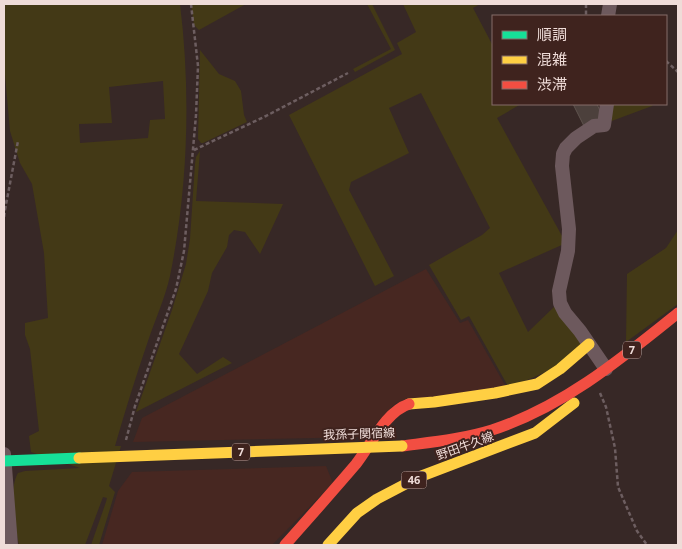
<svg xmlns="http://www.w3.org/2000/svg" width="682" height="549" font-family="'Noto Sans','Noto Sans JP',sans-serif">
<rect width="100%" height="100%" fill="#372826"/>
<path fill="#472721" d="M426 269 460 323 468 320 506 387 396 403 363 437 133 442 142 418Z
M326 466 333 483 272 545H102L118 491 132 472Z"/>
<path fill="#433916" fill-rule="evenodd" d="M4 4H180C191 93 188 188 170 276 165 298 155 320 148 341 136 376 125 411 115 446H121L109 486 115 492 99 545H91L106 502 107 498 103 497 85 545H19C15 526 8 490 18 473L25 471 80 468 31 452 29 436 39 431 30 349 25 335V323L48 318 44 253 32 184 20 163 10 131 4 64ZM163 81 165 119 150 120 148 138 80 143 79 124 112 123 109 87Z
M191 4H246L199 30 194 25Z
M367 4H372L395 50 355 72 353 69 391 49Z
M403 4H480L473 8 493 46V104H521L497 118 562 236 564 244 499 273 528 332 554 307 557 306 582 343 557 367 509 388 469 316 461 320 429 265 482 235 490 228 421 93 389 108 409 153 351 182 349 190 394 276 375 286 289 115 402 54 397 43 416 32Z
M200 50 219 74 235 81 241 91 244 115 247 122 203 143H201L198 139Z
M610 104H653L652 106 609 122Z
M200 151 196 201 283 204 260 254 245 232 234 230 229 235 227 247 212 273 208 291 179 354 197 374 223 357 232 363 136 412 172 310 186 264 190 239 195 164 196 157Z
M678 230V304L626 342 627 274 666 248Z"/>
<path fill="#4c403c" stroke="#5e524d" d="M573 104H597L603 118 584 126Z"/>
<g fill="none" stroke-linecap="round" stroke-linejoin="round">
<path stroke="#6d5e60" stroke-width="2.5" stroke-dasharray="4 2.5" stroke-linecap="butt" d="M586 4V16
M666 61 678 72
M194 150 266 116 348 73
M4 200 5 210 4 218
M5 210 18 141
M600 393 606 407 615 448 618 487 637 531 647 545
M126 440 135 406 176 289 184 251 196 115 198 66 191 4"/>
<path stroke="#6d595d" stroke-width="14" d="M608 16 610 4
M606 369 580 331 565 313 560 303 559 291 568 251 569 229 562 166 563 154 566 148 576 138 594 126 604 125 607 104
M4 454 11 545"/>
<path stroke="#16e098" stroke-width="11" d="M4 461 79 458"/>
<path stroke="#ffcf43" stroke-width="11" d="M409 404 434 402 495 393 537 384 560 369 589 344
M328 545 357 513 377 499 419 477 535 433 574 403"/>
<path stroke="#f24e42" stroke-width="11" d="M402 446C432 442 463 439 492 430 563 407 621 359 678 313
M285 545C309 518 333 491 356 464 371 445 385 412 409 404"/>
<path stroke="#ffcf43" stroke-width="11" d="M79 458 402 446"/>
</g>
<g text-anchor="middle" stroke-width="4" stroke-linejoin="round" paint-order="stroke">
<g fill="#3f231e" stroke="#baa4a0" stroke-width="1">
<rect x="623" y="341.5" width="18" height="17" rx="4"/>
<rect x="232" y="443.5" width="18" height="17" rx="4"/>
<rect x="401.5" y="471.5" width="25" height="17" rx="4"/>
</g>
<g font-size="11" font-weight="bold" fill="#efdcd8">
<text x="632" y="354">7</text>
<text x="241" y="456">7</text>
<text x="414" y="484">46</text>
</g>
<g font-size="12" fill="#efdcd8" stroke="#3f231e">
<text transform="translate(359 434) rotate(-2)" y="4">我孫子関宿線</text>
<text transform="translate(465 446) rotate(-20)" y="4">野田牛久線</text>
</g>
</g>
<rect width="682" height="549" fill="none" stroke="#efdcd8" stroke-width="10"/>
<rect x="492" y="15" width="175" height="90" fill="#3f231e" stroke="#856d68"/>
<rect x="502" y="31" width="25" height="8" fill="#16e098" stroke="#856d68"/>
<text x="537" y="40" font-size="15" fill="#efdcd8">順調</text>
<rect x="502" y="56" width="25" height="8" fill="#ffcf43" stroke="#856d68"/>
<text x="537" y="65" font-size="15" fill="#efdcd8">混雑</text>
<rect x="502" y="81" width="25" height="8" fill="#f24e42" stroke="#856d68"/>
<text x="537" y="90" font-size="15" fill="#efdcd8">渋滞</text>
</svg>
